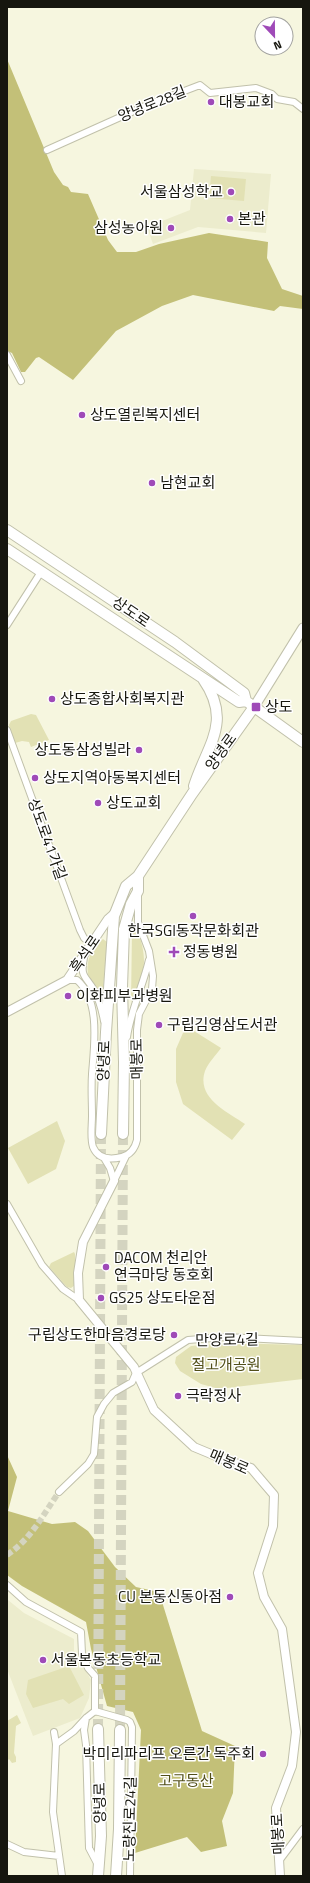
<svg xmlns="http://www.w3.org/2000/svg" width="310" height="1883" font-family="'Titillium Web','Noto Sans KR',sans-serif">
<rect width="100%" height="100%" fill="#f6f6df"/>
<path fill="#ececcd" d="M194 169 271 174 266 233 198 227 153 244 147 227 190 210Z
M8 1600 24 1613 74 1639V1651L91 1680 89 1698 80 1718 33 1736 7 1669Z"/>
<path fill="#e2e1b4" d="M211 176 246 179 244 201 209 198Z
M31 714 36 715 49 740 31 747 29 742 22 741 15 743 9 725 11 721Z
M132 929 137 930C146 952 147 970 136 991 134 995 133 1000 131 1002Z
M103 939 107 942 103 990 100 993C81 977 85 953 103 939Z
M186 1026 221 1048C216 1055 208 1063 205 1071 196 1098 227 1112 245 1124L232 1140 183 1104 176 1082V1049Z
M57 1121 65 1141 56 1169 28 1184 8 1148Z
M74 1252 75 1254V1285L71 1288 67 1287 49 1267 51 1263Z
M227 1343 303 1345V1379L219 1389 201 1384 180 1371 175 1363 176 1357 191 1346Z
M69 1666 84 1695 69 1704 63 1699 33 1708 26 1694 28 1680Z
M17 1715 21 1723 16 1726 14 1753 16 1757V1762L12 1763 9 1759 7 1761V1721Z"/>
<path fill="#c3c078" d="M7 59 54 172 63 185 68 187 71 192 88 194 108 240 117 252H136L159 244 209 233 268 242 267 258 282 289 303 296V309L280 306 274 311 193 295 162 306 116 331 73 380 39 357 36 358 25 372H21L12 353 7 351Z
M7 1455 17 1477 8 1511 52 1524 75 1522 88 1531 115 1567 136 1587 159 1592 202 1731 235 1746 233 1793 222 1821 227 1846 201 1852 187 1837 135 1853 141 1730 133 1712 107 1706 91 1649 86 1622 22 1586 7 1575Z"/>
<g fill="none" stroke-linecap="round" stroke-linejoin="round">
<path stroke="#d4d4c0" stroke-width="6" stroke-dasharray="6 3" stroke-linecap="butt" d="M7 1555C31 1539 43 1515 59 1492"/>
<path stroke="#d4d4c0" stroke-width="10" stroke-dasharray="10 5" stroke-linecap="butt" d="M98 1729 101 1134
M120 1730 123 1134"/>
<g stroke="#c1c1ab" stroke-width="8">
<path id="minor" d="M47 150 145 106 200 85 210 93 256 88 272 94 277 99 294 102 303 109
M7 355 21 381
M7 625 41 572
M7 730 80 930 84 938 92 945
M84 958C80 977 85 975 94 990 99 999 102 1010 104 1021
M67 980H77C101 1001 94 1046 92 1074 91 1088 92 1102 92 1116 92 1126 90 1138 93 1147 98 1159 110 1160 122 1157 130 1155 135 1148 137 1140V1030L139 1014 152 989 153 976 149 951 138 922V893
M127 1037C131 1009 143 986 149 960
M104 1158 110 1168 114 1181
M114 1181 126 1156
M7 1204 42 1265 63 1289 79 1300
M59 1492 88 1464 94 1454 97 1417 104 1404 113 1393 132 1382 136 1373 188 1340 226 1337 303 1341
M7 1585 26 1602 81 1632 82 1654 88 1668 95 1676V1711
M95 1711 127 1720 130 1722 132 1727 130 1876
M95 1711 86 1718 84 1730 86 1745 89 1848 98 1865
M54 1732 56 1744 53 1812 62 1876
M56 1744 74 1731 86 1718
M7 1844 24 1852 59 1856
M279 1861 303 1829"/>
</g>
<g stroke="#c1c1ab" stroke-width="10">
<path id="tertiary" d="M7 1012 67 980 108 919 116 912
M114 1181 83 1242 78 1273 79 1300 134 1367 154 1410 194 1447 223 1459 251 1468 274 1495 273 1526 258 1573 264 1597 282 1629 296 1732 292 1766 276 1808 280 1876"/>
</g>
<g stroke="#c1c1ab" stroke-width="11">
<path id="secondary" d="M254 707 303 628"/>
</g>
<g stroke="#c1c1ab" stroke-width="12">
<path id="primary" d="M7 530 175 642 244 693 246 701 303 742
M7 549 239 702 246 701
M194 786C207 745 233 722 203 679
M101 1134 106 1032 114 916 126 886 138 876 192 794 254 707
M123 1134 124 1062 122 987 124 929 131 904 138 891V876
M98 1876 101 1836 98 1729
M116 1876 119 1829 120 1730"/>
</g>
<use href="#minor" stroke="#fff" stroke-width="6"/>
<use href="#tertiary" stroke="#fff" stroke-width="8"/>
<use href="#secondary" stroke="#fff" stroke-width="9"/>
<use href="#primary" stroke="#fff" stroke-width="10"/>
</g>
<g fill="#9f4ab8" stroke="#fff" stroke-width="1.5">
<circle cx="211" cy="102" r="4"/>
<circle cx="231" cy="192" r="4"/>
<circle cx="230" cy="219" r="4"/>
<circle cx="171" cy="228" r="4"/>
<circle cx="82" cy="415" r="4"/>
<circle cx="152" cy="483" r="4"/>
<circle cx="52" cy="699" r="4"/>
<rect x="251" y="702" width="10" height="10" rx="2"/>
<circle cx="139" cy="750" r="4"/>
<circle cx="35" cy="778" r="4"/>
<circle cx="98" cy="803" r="4"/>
<circle cx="193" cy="916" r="4"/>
<path d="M172 946h4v4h4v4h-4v4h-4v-4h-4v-4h4z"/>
<circle cx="68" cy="996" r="4"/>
<circle cx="159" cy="1025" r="4"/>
<circle cx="106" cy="1267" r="4"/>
<circle cx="101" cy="1298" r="4"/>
<circle cx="174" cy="1335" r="4"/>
<circle cx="178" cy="1396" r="4"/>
<circle cx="230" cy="1597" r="4"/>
<circle cx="43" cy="1660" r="4"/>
<circle cx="263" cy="1754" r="4"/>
</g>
<g text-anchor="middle" stroke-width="3" stroke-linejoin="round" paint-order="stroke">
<g font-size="15" fill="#16160e" stroke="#fff" text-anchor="start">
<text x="219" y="107">대봉교회</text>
<text x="223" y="197" text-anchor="end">서울삼성학교</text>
<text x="238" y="224">본관</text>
<text x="163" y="233" text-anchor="end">삼성농아원</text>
<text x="90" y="420">상도열린복지센터</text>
<text x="160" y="488">남현교회</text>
<text x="60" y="704">상도종합사회복지관</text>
<text x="265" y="712">상도</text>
<text x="131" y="755" text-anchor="end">상도동삼성빌라</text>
<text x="43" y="783">상도지역아동복지센터</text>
<text x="106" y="808">상도교회</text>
<text x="193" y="936" text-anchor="middle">한국SGI동작문화회관</text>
<text x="183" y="957">정동병원</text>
<text x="76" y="1001">이화피부과병원</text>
<text x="167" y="1030">구립김영삼도서관</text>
<text x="114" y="1263">DACOM 천리안<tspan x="114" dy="17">연극마당 동호회</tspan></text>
<text x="109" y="1303">GS25 상도타운점</text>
<text x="166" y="1340" text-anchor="end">구립상도한마음경로당</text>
<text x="186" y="1401">극락정사</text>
<text x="222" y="1602" text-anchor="end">CU 본동신동아점</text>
<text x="51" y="1665">서울본동초등학교</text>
<text x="255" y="1759" text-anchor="end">박미리파리프 오른간 독주회</text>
</g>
<g font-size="15" fill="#16160e" stroke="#fff">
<text transform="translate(152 104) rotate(-22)" y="5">양녕로28길</text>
<text transform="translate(131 612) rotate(34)" y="5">상도로</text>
<text transform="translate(221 752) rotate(-54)" y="5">양녕로</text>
<text transform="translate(47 839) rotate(70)" y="5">상도로41가길</text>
<text transform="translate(85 954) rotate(-56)" y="5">흑석로</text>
<text transform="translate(137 1059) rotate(-91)" y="5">매봉로</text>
<text transform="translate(104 1061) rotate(-88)" y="5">양녕로</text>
<text transform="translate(227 1340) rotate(-1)" y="5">만양로4길</text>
<text transform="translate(229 1462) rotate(23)" y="5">매봉로</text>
<text transform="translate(100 1803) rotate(-91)" y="5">양녕로</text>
<text transform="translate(130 1819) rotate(-89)" y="5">노량진로24길</text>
<text transform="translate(278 1834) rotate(-93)" y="5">매봉로</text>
</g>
<g font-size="15" fill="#524f19" stroke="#fff">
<text x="226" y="1370">절고개공원</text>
<text x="186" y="1786">고구동산</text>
</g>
</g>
<rect width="310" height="1883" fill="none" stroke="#16160e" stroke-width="16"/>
<g transform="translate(274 36) rotate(158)"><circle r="19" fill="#ffffff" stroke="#a2a29f"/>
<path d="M0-3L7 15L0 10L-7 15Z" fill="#9f4ab8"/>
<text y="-6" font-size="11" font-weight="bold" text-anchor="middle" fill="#16160e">N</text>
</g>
</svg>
